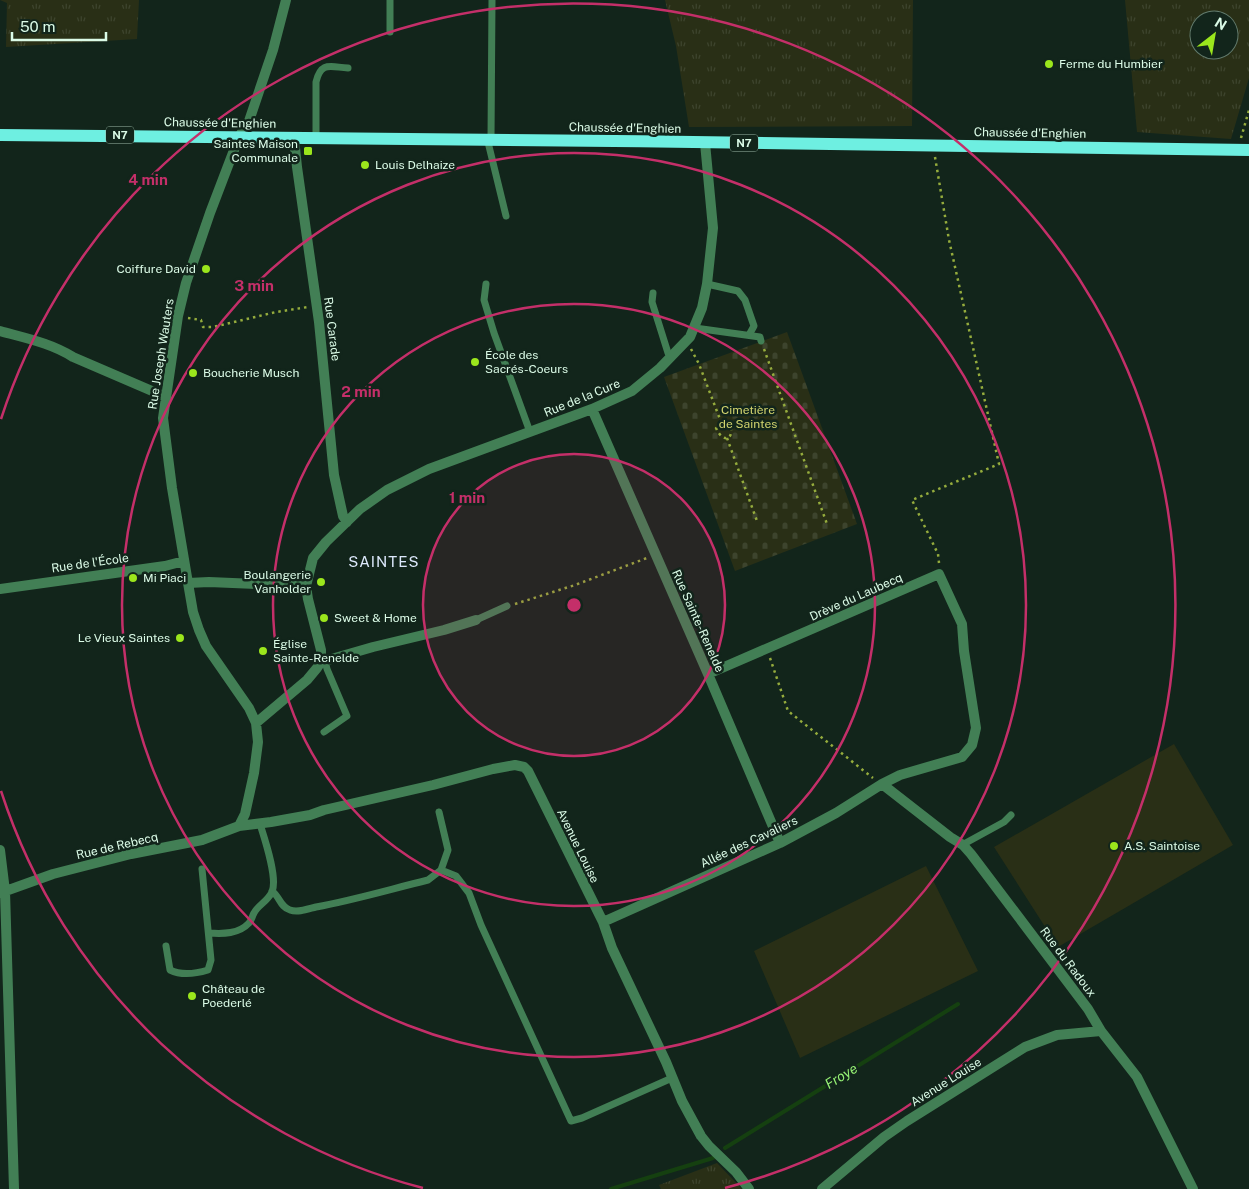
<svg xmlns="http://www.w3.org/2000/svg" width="1249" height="1189" font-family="'Public Sans',sans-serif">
<defs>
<pattern id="grass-tufts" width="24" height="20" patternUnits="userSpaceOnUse" patternTransform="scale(1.25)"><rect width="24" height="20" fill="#292f16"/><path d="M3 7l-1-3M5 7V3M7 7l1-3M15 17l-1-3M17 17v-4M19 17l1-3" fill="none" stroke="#3d442d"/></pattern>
<pattern id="cemetery-stones" width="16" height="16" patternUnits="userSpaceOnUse" patternTransform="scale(1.25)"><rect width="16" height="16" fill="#292f16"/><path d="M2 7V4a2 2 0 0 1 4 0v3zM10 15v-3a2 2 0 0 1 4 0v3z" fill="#3d442d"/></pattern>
</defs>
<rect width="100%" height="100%" fill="#12251b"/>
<path fill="url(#grass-tufts)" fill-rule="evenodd" d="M0 0H139L137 39 6 47 7 3Z
M665 0H913L912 126 689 127 676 46Z
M1125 0H1249V78L1231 139 1137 132ZM1199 20H1229V50H1199Z
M717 1163 742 1189H661L659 1185Z"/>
<path fill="url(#cemetery-stones)" d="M787 332 857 524 735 571 664 377Z"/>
<path fill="#292f16" d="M1174 744 1233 845 1058 947 994 847Z
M926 866 978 971 800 1058 754 951Z"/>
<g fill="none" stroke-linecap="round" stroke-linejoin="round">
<path stroke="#154010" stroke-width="4" d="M725 1148 958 1004
M611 1189 713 1158"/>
<path stroke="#95ac3d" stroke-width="2.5" stroke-dasharray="2.5 4" stroke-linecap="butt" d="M1241 138 1249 110
M935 157 949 240 999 464 912 500 938 554 939 563
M188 318 201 320 203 327H213L276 312 308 307
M691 349 699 364 721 422
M764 349 827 524
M721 422 730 424C735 440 723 444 716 428Z
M727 438 757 521
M515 604 575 585 647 558
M770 658 788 711 873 778"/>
<path stroke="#427f55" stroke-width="7" d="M390 0V32
M316 138V82C321 61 330 67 348 68
M487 138 506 216
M491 139 492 0
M486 284 484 300 494 333 530 432
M707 284 738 291 745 300 754 326 749 335
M653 293 652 302 668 353 671 357
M695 328 760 337 761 341
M476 620 507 606
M324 732 347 716 327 669 325 661
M962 845 1004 822 1011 815
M441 870 456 876 469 893 481 925 571 1121 582 1118 672 1078
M272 891C280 897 280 907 290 910 298 913 308 909 316 907 354 900 391 889 428 880L441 870 448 850 439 812
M209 933C223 934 239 934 249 923 252 920 252 916 254 913 258 905 267 902 272 892 278 878 265 840 260 824
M166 946 170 970C182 976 195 974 208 970L211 960 202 869"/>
<path stroke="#427f55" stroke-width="10" d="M294 138 297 167 319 322 334 475 343 516 347 522
M0 331C25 338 51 343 73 357L166 397
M592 409 708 674 780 843
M188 583 172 488 163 418 178 316 186 283 210 213 239 137 249 121 273 50 286 0
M306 586 313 558 326 542 360 509 387 490 429 469 592 409 632 391 660 368 690 337 702 308 707 284 713 228 705 143
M0 589 165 566 184 561
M321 662 373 647 444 630 476 620
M882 784 950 837 963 845 971 854 1088 1009 1101 1031 1137 1077 1193 1189
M239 826 245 814 254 773 258 742 256 723 249 708 206 646 199 630 193 612 188 583 209 582 306 586 308 599 321 650V662L317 668 307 680 256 723
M0 850 5 891 14 1189
M0 893 53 874 131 854 202 840 239 826 271 822 310 815 324 810 433 785 493 769 515 765 524 767 528 771 603 922 612 948 666 1062 682 1101 701 1136 709 1146 736 1172 749 1189
M603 922 780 843 836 813 882 784 900 775 962 757 972 745 976 728 964 651 962 624 939 574 708 674
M822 1189 884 1137 907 1121 1025 1047 1057 1035 1101 1031"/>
<path stroke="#6eefe1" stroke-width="12" d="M0 135C416 137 833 144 1249 150"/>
</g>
<circle cx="574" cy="605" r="151" fill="#c42f69" fill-opacity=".12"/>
<g fill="none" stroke="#c42f69" stroke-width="2.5">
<circle cx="574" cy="605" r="151"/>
<circle cx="574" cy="605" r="301"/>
<circle cx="574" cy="605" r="452"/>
<path d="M423 1188A602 602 0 0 1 1 791M1 419A602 602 0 1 1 725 1188"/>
</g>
<g fill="#9be61c" stroke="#12251b" stroke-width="2">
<circle cx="1049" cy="64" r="5"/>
<rect x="303" y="146" width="10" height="10" rx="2.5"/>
<circle cx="365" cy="165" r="5"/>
<circle cx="206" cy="269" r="5"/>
<circle cx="475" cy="362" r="5"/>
<circle cx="193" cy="373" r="5"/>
<circle cx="133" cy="578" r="5"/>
<circle cx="321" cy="582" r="5"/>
<circle cx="324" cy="618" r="5"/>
<circle cx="180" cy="638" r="5"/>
<circle cx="263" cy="651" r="5"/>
<circle cx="1114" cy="846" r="5"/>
<circle cx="192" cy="996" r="5"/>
</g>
<g text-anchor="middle" stroke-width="5" stroke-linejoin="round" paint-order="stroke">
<g fill="#12251b" stroke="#9fbbaa" stroke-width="1">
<rect x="106" y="126.5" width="28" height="17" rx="4"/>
<rect x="730" y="134.5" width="28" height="17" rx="4"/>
</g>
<g font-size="11" font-weight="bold" fill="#dbfbe7">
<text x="120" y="139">N7</text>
<text x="744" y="147">N7</text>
</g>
<g font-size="12" fill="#dbfbe7" stroke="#12251b" text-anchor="start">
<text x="1059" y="68">Ferme du Humbier</text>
<text x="298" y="148" text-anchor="end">Saintes Maison<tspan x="298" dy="14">Communale</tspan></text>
<text x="375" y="169">Louis Delhaize</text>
<text x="196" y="273" text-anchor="end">Coiffure David</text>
<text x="485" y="359">École des<tspan x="485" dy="14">Sacrés-Coeurs</tspan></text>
<text x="203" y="377">Boucherie Musch</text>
<text x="311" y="579" text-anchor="end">Boulangerie<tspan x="311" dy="14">Vanholder</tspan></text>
<text x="143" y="582">Mi Piaci</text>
<text x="334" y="622">Sweet &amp; Home</text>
<text x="170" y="642" text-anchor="end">Le Vieux Saintes</text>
<text x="273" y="648">Église<tspan x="273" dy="14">Sainte-Renelde</tspan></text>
<text x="1124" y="850">A.S. Saintoise</text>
<text x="202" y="993">Château de<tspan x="202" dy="14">Poederlé</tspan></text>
</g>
<g font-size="12" fill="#dbfbe7" stroke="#12251b">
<text transform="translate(220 123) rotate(1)" y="4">Chaussée d'Enghien</text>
<text transform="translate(625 128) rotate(1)" y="4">Chaussée d'Enghien</text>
<text transform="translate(1030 133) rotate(1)" y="4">Chaussée d'Enghien</text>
<text transform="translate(332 329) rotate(83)" y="4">Rue Carade</text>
<text transform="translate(161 354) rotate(-81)" y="4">Rue Joseph Wauters</text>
<text transform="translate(582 398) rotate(-22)" y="4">Rue de la Cure</text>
<text transform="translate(90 563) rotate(-8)" y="4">Rue de l'École</text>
<text transform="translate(856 597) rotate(-24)" y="4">Drève du Laubecq</text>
<text transform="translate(698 621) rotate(66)" y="4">Rue Sainte-Renelde</text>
<text transform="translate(749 842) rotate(-25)" y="4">Allée des Cavaliers</text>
<text transform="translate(117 846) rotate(-13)" y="4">Rue de Rebecq</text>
<text transform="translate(578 846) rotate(64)" y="4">Avenue Louise</text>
<text transform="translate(1068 962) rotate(53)" y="4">Rue du Radoux</text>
<text transform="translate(946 1082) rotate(-32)" y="4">Avenue Louise</text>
</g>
<g font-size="12" fill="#d2d46e" stroke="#12251b">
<text x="748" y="414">Cimetière<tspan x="748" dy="14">de Saintes</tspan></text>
</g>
<g font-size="14" font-style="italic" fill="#95f074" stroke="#12251b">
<text transform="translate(841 1076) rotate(-32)" y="5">Froye</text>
</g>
<g font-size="15" letter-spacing="1" fill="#dce8fb" stroke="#12251b">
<text x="384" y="567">SAINTES</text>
</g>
</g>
<circle cx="574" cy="605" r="8" fill="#c42f69" stroke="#12251b" stroke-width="2.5"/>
<g font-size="15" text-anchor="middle" font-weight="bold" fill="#c42f69" stroke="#12251b" stroke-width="5" stroke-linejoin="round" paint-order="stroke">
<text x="148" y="185">4 min</text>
<text x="254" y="291">3 min</text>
<text x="361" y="397">2 min</text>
<text x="467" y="503">1 min</text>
</g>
<g transform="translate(1214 35) rotate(31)"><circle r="24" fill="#12251b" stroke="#627b6d"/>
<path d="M0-4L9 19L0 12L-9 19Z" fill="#9be61c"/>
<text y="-8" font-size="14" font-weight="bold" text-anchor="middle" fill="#dbfbe7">N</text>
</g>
<path d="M12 32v8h94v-8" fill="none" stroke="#dbfbe7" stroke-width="2.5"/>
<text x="20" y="32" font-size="15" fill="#dbfbe7" stroke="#12251b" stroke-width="4" paint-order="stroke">50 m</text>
</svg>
